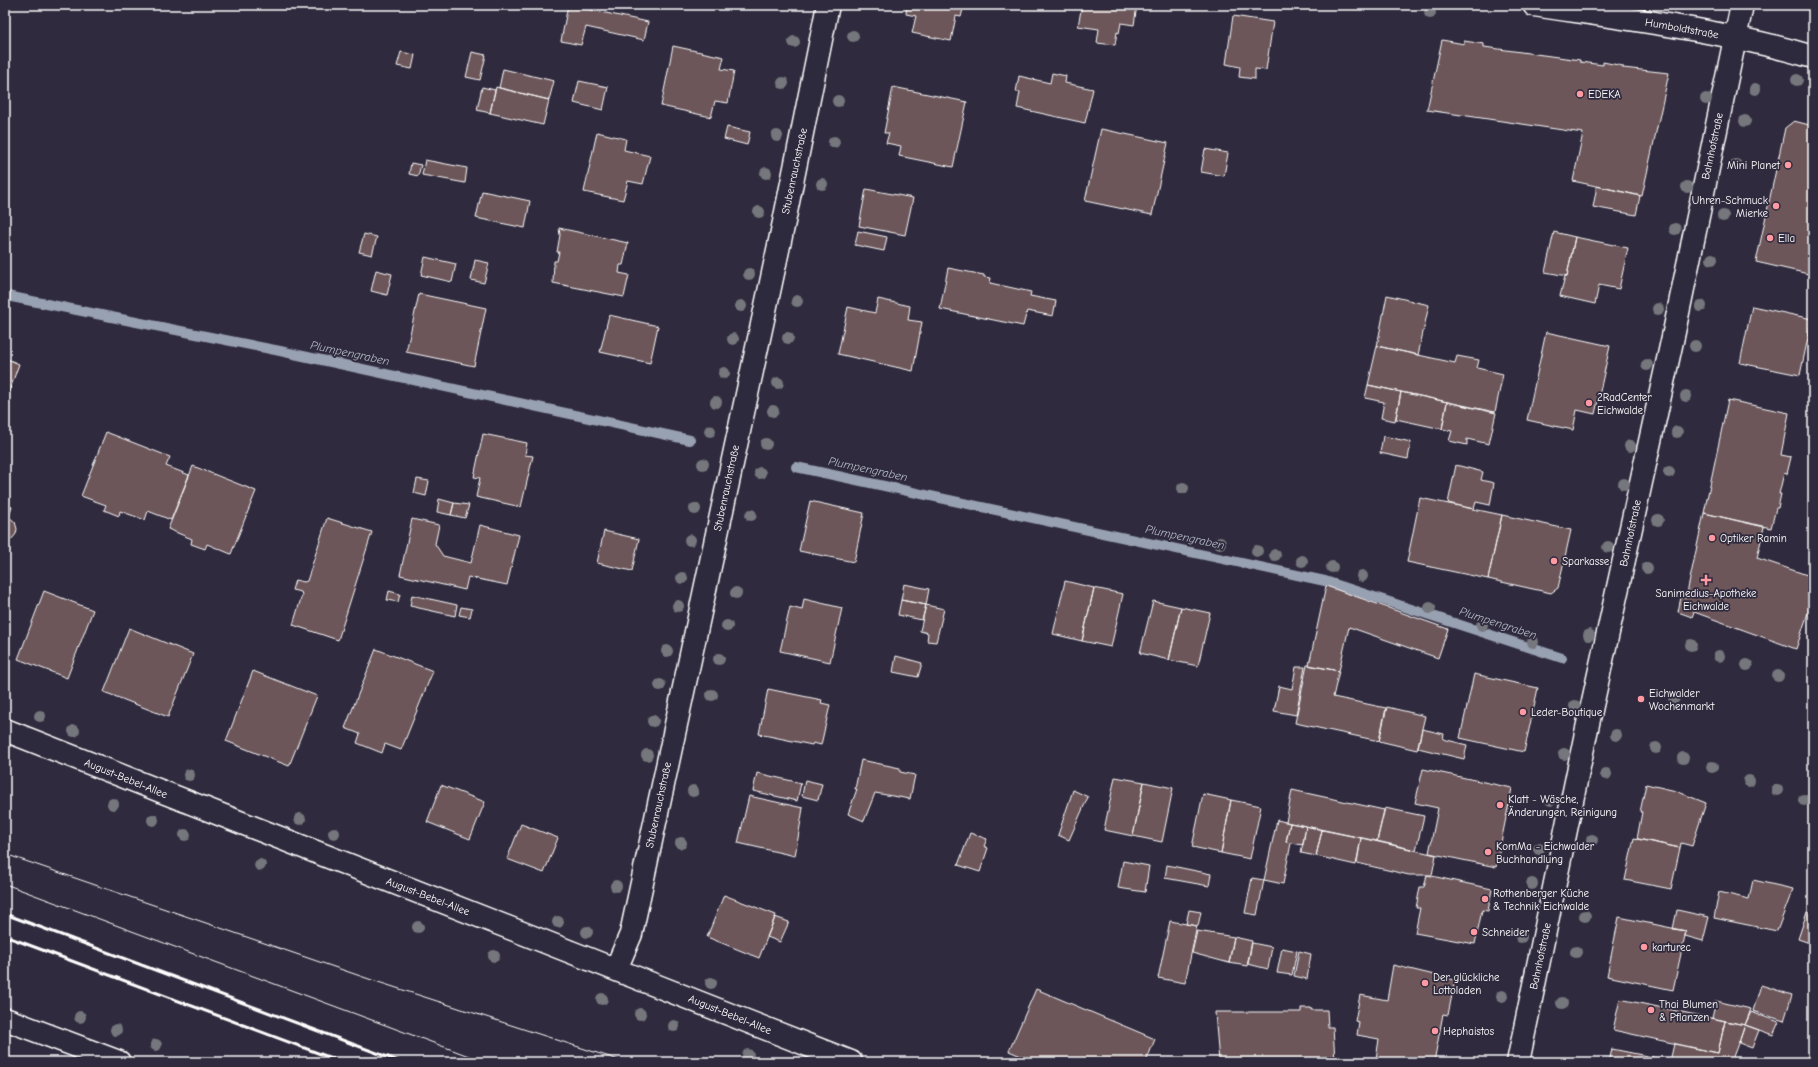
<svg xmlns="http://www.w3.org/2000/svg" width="1818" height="1067" font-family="'Comic Neue',sans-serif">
<rect width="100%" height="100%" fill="#2f2a3d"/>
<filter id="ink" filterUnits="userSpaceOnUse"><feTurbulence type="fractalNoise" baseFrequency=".025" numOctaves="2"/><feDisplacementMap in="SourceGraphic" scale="8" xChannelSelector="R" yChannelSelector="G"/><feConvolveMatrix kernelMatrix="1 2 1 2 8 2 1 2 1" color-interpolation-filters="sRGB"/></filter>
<g filter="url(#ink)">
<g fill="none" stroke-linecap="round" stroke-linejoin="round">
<path stroke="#98a1b2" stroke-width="10" d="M5 300 7 296 280 351 690 440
M796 467 1325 581 1562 658"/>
</g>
<path fill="#6c565a" stroke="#fff" d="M568 5 648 22 644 40 586 27 581 45 561 41Z
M907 5H964L961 17 956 16 951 41 912 33 916 16 906 14Z
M1082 5H1137L1134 25 1121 23 1119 33 1117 32 1115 45 1097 43 1099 29 1078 26Z
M1233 16 1273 22 1266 70 1255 69V79L1239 77 1240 67 1226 64Z
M1442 40 1464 44V41L1484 44V47L1580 60V62L1603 65V62L1623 66V68L1669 73 1642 196 1573 181 1583 133 1427 110Z
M673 46 724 57 721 69 734 71 728 103 715 101 711 117 661 106Z
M401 52 415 55 412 69 397 66Z
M472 52 486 55 480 80 466 77Z
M503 69 554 81 549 100 499 88Z
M1052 73 1066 76 1065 83 1093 89 1085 123 1017 108 1020 92H1016L1019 76 1050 83Z
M579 81 608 87 603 110 574 103Z
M482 87 495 90 490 113 477 110Z
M496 87 549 100 543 125 490 113Z
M893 87 967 102 953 167 899 156 901 146 886 143 889 133H884Z
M1794 121 1813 126V275L1756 262 1785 128Z
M727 127 750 132 747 145 724 139Z
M1101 129 1168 143 1152 215 1085 201Z
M597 132 626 139 624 150 650 156 643 184 628 181 623 200 584 192Z
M1205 149 1228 153 1224 176 1201 172Z
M425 160 467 168 465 183 422 175Z
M411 163 421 165 418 176 409 174Z
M1597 186 1640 196 1636 215 1593 207Z
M866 189 913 198 905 235 859 226Z
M482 191 530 201 525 228 476 218Z
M559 228 628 243 623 265H620L619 273 629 275 624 297 553 283 554 261H557L559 252H557L560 235Z
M858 231 887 237 884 251 855 245Z
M1554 232 1575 237 1567 276 1545 272Z
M364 234 377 237 372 255 359 252Z
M1575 237 1628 248 1619 289 1599 285 1595 304 1560 296 1565 276H1567Z
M425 257 456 264 452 282 421 275Z
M475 260 489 263 484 283 471 280Z
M948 268 984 275V277L991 278 990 283 1031 292 1030 296 1056 301 1053 316 1027 311 1023 326 940 309Z
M376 270 392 274 387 295 371 291Z
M419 294 486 308 474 366 406 352Z
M1387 295 1429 305 1418 355 1377 346Z
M878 299 910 306 908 320 922 322 913 371 838 354 848 307 875 313Z
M1752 306 1812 319 1800 375 1740 363Z
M609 315 658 326 650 363 600 352Z
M1546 332 1610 346 1595 414 1577 410 1573 430 1527 420Z
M1377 346 1455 363 1457 356 1479 360 1477 368 1503 374 1495 412 1368 385Z
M5 358 19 364 9 392 5 390Z
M1368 385 1401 392 1395 421 1381 418 1384 402 1365 398Z
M1401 392 1447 402 1442 429 1396 419Z
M1728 400 1789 413 1781 455 1791 457 1787 474 1784 473 1779 494H1781L1778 508H1776L1771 528 1704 513Z
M1447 402 1496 413 1489 444 1467 439V445L1449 441 1452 431 1442 429Z
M106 432 170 457 166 466 189 475 171 520 148 511 145 520 120 511 119 516 104 510 106 505 81 496Z
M483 434 527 443 525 455 533 456 521 507 476 497 480 478 474 477Z
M1383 436 1411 442 1408 459 1380 453Z
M1456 465 1483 472 1481 480 1494 483 1490 505 1476 502 1474 509 1448 503Z
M193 466 256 491 231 554 207 544 205 549 191 544 192 539 168 529Z
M417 479 429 481 426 496 414 493Z
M1420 498 1502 515 1488 579 1407 562Z
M439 499 454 503 451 515 437 512Z
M810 501 864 513 854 562 799 551Z
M454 503 469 505 465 518 451 515Z
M5 505 12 507 9 517 15 522 17 529 16 534 11 540 5 542Z
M1704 513 1764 527 1757 558 1813 577V598L1796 649 1694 612 1692 617 1678 612 1681 597 1686 598Z
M1502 515 1571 530 1558 588 1551 593 1488 579Z
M327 518 372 532 338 640 293 625 302 595 301 592 292 590 295 580 304 582 307 581Z
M412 519 439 525 435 544 443 556 471 563 480 525 519 535 507 585 468 577 465 590 400 575Z
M604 531 639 539 632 571 597 563Z
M1065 581 1094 588 1082 641 1053 634Z
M904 584 929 589 926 605 901 600Z
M1326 586 1448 629 1438 658 1349 627 1339 671 1309 665Z
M1094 588 1123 594 1111 647 1082 641Z
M44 591 93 610 67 678 18 659Z
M389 591 400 594 398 602 387 600Z
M412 595 457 605 455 616 410 606Z
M804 599 842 608 830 662 780 651 790 607 802 610Z
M901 600 926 605 922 620 898 615Z
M1153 601 1181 607 1169 660 1140 653Z
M926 605 944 609 936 642 927 641 928 633 920 631Z
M461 607 472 609 470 617 459 615Z
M1181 607 1210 613 1198 666 1169 660Z
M129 628 193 654 168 717 104 692Z
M376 649 433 671 401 750 385 744 382 753 357 743 360 734 345 728Z
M896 656 922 663 918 677 893 672Z
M1307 665 1339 671 1333 697 1386 708 1379 741 1295 723Z
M1296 667H1305L1296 715 1274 711 1279 686 1292 689Z
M253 671 317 696 289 766 226 741Z
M1474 674 1538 688 1524 752 1460 738Z
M768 689 822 700 821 703 830 705 821 745 813 743 812 745 759 734Z
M1387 707 1425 716 1417 750 1379 741Z
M1422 729 1444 734 1443 739 1467 745 1464 759 1418 748Z
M861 760 900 768V772L915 775 910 799 875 793 864 821 848 814 857 789H855Z
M1423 769 1512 788 1496 867 1429 853 1438 808 1415 803Z
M757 773 801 783 797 801 753 791Z
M1115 777 1144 782 1133 836 1104 830Z
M805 780 822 784 818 800 802 796Z
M1144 782 1173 788 1162 842 1133 836Z
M1646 784 1676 791 1706 803 1692 846 1681 843 1680 848 1637 839 1642 812H1640Z
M441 785 485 802 470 839 427 822Z
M1073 790 1088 797 1069 840 1058 835Z
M1292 790 1384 810 1377 841 1286 822Z
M1203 794 1231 800 1221 853 1192 847Z
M749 796 803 808 795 856 738 843Z
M1231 800 1261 806 1250 859 1221 853Z
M1385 808 1424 816 1416 850 1377 841Z
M1277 820 1290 823 1286 842 1291 843 1283 884 1264 880Z
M1290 823 1306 826 1303 845 1286 842Z
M521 824 558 838 544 873 507 859Z
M1306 826 1322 830 1316 856 1301 853Z
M1322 830 1361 838 1356 865 1316 856Z
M970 833 987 839 984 846 988 848 980 872 958 865Z
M1361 838 1436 855 1432 875H1409L1357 863Z
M1634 838 1680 848 1671 889 1625 880Z
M1123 861 1149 866 1145 892 1118 888Z
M1167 865 1211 874 1209 886 1165 878Z
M1427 875 1492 889 1488 911 1482 910 1475 944 1415 933 1420 908H1416L1420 887H1424Z
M1252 878 1264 880 1257 915 1245 913Z
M1753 880 1793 889 1777 931 1714 918 1719 892 1749 899Z
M724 895 776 915 759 958 707 937Z
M1189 910 1201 912 1198 926 1186 924Z
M1677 910 1709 917 1703 941 1685 936 1686 931 1673 929Z
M1807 912 1813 914V944L1798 939Z
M775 917 789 922 780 942 767 937Z
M1619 917 1686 931 1673 990 1607 976Z
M1170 921 1197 926 1185 983 1158 978Z
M1197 931 1234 937 1229 963 1192 953Z
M1234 937 1252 941 1247 966 1229 963Z
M1252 943 1272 947 1268 969 1248 964Z
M1282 948 1297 951 1292 975 1277 973Z
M1299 951 1311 954 1307 979 1294 976Z
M1393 965 1455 980 1448 1015 1443 1014 1434 1062H1369L1370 1059H1376L1379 1039 1357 1035 1359 1022 1355 1021 1360 995 1387 1000Z
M1761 985 1792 995 1784 1021 1753 1011Z
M1036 989 1155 1039 1146 1062H1035L1009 1051Z
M1620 999 1725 1021 1718 1053 1613 1030Z
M1716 1001 1751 1009 1745 1025 1712 1018Z
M1301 1008H1311V1010H1327L1328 1027H1333L1335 1062H1219L1215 1012H1301Z
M1751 1012 1779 1022 1773 1035 1745 1025Z
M1725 1021 1745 1025 1731 1062 1672 1061 1671 1057 1674 1044 1718 1053Z
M1745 1025 1759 1030 1752 1048 1739 1043Z
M1612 1049 1672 1061 1673 1062H1609Z"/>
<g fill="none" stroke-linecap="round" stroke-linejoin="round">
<g stroke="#fff" stroke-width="25">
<path id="minor" d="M1534 5C1628 19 1722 30 1813 57
M5 730 851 1062
M616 969 631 934 784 222 828 5
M5 1019 119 1062
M1518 1062 1586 733 1674 332 1742 5"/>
</g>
<use href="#minor" stroke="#2f2a3d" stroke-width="22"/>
<path stroke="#fff" stroke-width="1" d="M5 854 369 979 625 1062
M5 884 485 1062"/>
<path stroke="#fff" stroke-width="3" d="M5 914 401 1062
M5 936 342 1062"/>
</g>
<g fill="#74777d">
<circle cx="1430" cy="13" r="6"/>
<circle cx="853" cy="36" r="6"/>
<circle cx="794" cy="42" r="6"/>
<circle cx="1797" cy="80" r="6"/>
<circle cx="783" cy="83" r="6"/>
<circle cx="1755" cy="89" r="6"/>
<circle cx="1706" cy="99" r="6"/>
<circle cx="838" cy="101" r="6"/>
<circle cx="1745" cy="121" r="6"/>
<circle cx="777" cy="136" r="6"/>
<circle cx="834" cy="142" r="6"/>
<circle cx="1736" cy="165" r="6"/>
<circle cx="766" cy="173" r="6"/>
<circle cx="822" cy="184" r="6"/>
<circle cx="1687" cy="187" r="6"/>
<circle cx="759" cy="212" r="6"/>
<circle cx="1723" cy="216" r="6"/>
<circle cx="1675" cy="229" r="6"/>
<circle cx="1712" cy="259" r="6"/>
<circle cx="749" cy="274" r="6"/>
<circle cx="797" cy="301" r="6"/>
<circle cx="741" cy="306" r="6"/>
<circle cx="1701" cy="306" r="6"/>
<circle cx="1658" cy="309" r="6"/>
<circle cx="788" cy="338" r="6"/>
<circle cx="733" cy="339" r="6"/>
<circle cx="1695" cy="346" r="6"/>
<circle cx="1647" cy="365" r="6"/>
<circle cx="724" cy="373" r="6"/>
<circle cx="778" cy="383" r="6"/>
<circle cx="1686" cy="396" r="6"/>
<circle cx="716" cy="402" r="6"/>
<circle cx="773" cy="411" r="6"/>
<circle cx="710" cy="431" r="6"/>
<circle cx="1677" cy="432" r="6"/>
<circle cx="766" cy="444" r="6"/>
<circle cx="1630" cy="446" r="6"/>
<circle cx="703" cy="464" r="6"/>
<circle cx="1669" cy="472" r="6"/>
<circle cx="760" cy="473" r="6"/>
<circle cx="1624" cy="484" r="6"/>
<circle cx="1183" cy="488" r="6"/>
<circle cx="695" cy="509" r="6"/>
<circle cx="751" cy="515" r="6"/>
<circle cx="1658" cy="520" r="6"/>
<circle cx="690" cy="540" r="6"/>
<circle cx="1220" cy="543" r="6"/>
<circle cx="1608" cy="547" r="6"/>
<circle cx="1257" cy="551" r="6"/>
<circle cx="1275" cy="555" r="6"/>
<circle cx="1302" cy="561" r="6"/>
<circle cx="1332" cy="567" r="6"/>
<circle cx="1647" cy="568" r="6"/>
<circle cx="1362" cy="576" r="6"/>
<circle cx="682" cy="578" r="6"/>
<circle cx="736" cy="593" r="6"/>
<circle cx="678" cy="606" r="6"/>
<circle cx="1430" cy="608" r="6"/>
<circle cx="1482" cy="625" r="6"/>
<circle cx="727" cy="626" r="6"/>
<circle cx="1589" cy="635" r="6"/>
<circle cx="1533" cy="642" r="6"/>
<circle cx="1691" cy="645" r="6"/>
<circle cx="667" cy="651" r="6"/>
<circle cx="1719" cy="656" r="6"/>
<circle cx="719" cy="659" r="6"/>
<circle cx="1747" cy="665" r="6"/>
<circle cx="1778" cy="676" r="6"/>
<circle cx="660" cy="685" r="6"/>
<circle cx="712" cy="695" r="6"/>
<circle cx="1674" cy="698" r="6"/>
<circle cx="1575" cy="706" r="6"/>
<circle cx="40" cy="716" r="6"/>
<circle cx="653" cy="721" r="6"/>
<circle cx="74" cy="731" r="6"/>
<circle cx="1616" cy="735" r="6"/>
<circle cx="1656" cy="748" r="6"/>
<circle cx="1564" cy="754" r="6"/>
<circle cx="647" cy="755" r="6"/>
<circle cx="1683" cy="758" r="6"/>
<circle cx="1712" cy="767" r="6"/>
<circle cx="1606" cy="774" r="6"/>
<circle cx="189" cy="775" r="6"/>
<circle cx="1749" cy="781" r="6"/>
<circle cx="1777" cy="790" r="6"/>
<circle cx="693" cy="791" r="6"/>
<circle cx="1551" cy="800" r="6"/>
<circle cx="1804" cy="800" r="6"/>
<circle cx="113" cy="804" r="6"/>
<circle cx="300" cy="819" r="6"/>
<circle cx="153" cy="820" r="6"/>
<circle cx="334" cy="833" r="6"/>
<circle cx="185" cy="835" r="6"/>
<circle cx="1592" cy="840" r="6"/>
<circle cx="681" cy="843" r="6"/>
<circle cx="1539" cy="849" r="6"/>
<circle cx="260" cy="865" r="6"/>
<circle cx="1532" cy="884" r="6"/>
<circle cx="616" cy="886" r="6"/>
<circle cx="1585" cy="916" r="6"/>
<circle cx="558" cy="922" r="6"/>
<circle cx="418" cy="927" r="6"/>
<circle cx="587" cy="932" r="6"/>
<circle cx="1521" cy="937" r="6"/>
<circle cx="1576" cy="952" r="6"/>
<circle cx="494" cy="956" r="6"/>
<circle cx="711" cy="983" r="6"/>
<circle cx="1502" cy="996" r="6"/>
<circle cx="602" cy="999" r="6"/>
<circle cx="1562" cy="1003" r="6"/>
<circle cx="640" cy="1014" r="6"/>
<circle cx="80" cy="1017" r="6"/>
<circle cx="674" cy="1026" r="6"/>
<circle cx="116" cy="1030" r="6"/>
<circle cx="156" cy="1045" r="6"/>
<circle cx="748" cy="1055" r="6"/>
</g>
</g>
<g fill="#ff9aa2" stroke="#2f2a3d" stroke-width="1.5">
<circle cx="1580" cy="94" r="4"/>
<circle cx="1788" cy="165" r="4"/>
<circle cx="1776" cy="206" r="4"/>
<circle cx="1770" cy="238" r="4"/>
<circle cx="1589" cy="403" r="4"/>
<circle cx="1712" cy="538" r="4"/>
<circle cx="1554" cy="561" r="4"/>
<path d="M1704 574h4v4h4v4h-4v4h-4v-4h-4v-4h4z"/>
<circle cx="1641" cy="699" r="4"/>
<circle cx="1523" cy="712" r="4"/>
<circle cx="1500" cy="805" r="4"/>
<circle cx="1488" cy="852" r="4"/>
<circle cx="1485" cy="899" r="4"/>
<circle cx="1474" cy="932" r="4"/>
<circle cx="1644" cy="947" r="4"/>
<circle cx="1425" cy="983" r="4"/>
<circle cx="1651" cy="1010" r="4"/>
<circle cx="1435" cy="1031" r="4"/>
</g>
<g text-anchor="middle" stroke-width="3.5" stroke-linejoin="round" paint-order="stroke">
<g font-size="11" fill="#fff" stroke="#2f2a3d">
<text transform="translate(1682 28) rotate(10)" y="4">Humboldtstraße</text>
<text transform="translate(1712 146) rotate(-78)" y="4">Bahnhofstraße</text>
<text transform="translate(794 171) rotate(-78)" y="4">Stubenrauchstraße</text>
<text transform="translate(726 488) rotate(-78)" y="4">Stubenrauchstraße</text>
<text transform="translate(1630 533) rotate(-78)" y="4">Bahnhofstraße</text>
<text transform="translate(126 778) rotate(22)" y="4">August-Bebel-Allee</text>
<text transform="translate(658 805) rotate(-78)" y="4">Stubenrauchstraße</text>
<text transform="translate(428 896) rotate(21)" y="4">August-Bebel-Allee</text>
<text transform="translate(1540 956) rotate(-78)" y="4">Bahnhofstraße</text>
<text transform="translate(730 1014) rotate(22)" y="4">August-Bebel-Allee</text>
</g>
<g font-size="11" fill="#fff" stroke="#2f2a3d" text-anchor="start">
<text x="1588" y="98">EDEKA</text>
<text x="1780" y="169" text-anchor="end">Mini Planet</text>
<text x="1768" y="204" text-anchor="end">Uhren-Schmuck<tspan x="1768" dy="13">Mierke</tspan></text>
<text x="1778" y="242">Ella</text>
<text x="1597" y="401">2RadCenter<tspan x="1597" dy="13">Eichwalde</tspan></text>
<text x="1720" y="542">Optiker Ramin</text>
<text x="1562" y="565">Sparkasse</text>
<text x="1706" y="597" text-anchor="middle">Sanimedius-Apotheke<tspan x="1706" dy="13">Eichwalde</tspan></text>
<text x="1649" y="697">Eichwalder<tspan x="1649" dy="13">Wochenmarkt</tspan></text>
<text x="1531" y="716">Leder-Boutique</text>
<text x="1508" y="803">Klatt - Wäsche,<tspan x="1508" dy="13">Änderungen, Reinigung</tspan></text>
<text x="1496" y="850">KomMa - Eichwalder<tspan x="1496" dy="13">Buchhandlung</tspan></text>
<text x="1493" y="897">Rothenberger Küche<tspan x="1493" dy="13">&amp; Technik Eichwalde</tspan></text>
<text x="1482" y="936">Schneider</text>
<text x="1652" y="951">karturec</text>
<text x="1433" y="981">Der glückliche<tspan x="1433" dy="13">Lottoladen</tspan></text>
<text x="1659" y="1008">Thai Blumen<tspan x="1659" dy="13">&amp; Pflanzen</tspan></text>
<text x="1443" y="1035">Hephaistos</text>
</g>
<g font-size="12" font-style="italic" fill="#b2b9c5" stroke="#2f2a3d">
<text transform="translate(350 353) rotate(12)" y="4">Plumpengraben</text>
<text transform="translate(868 469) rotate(12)" y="4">Plumpengraben</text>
<text transform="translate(1185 537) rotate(12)" y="4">Plumpengraben</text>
<text transform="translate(1498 623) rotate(18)" y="4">Plumpengraben</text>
</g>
</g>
<rect width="1818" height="1067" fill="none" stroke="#2f2a3d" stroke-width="20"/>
<rect x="10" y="10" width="1798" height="1047" fill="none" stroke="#fff" stroke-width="1.5" filter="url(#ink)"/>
</svg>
